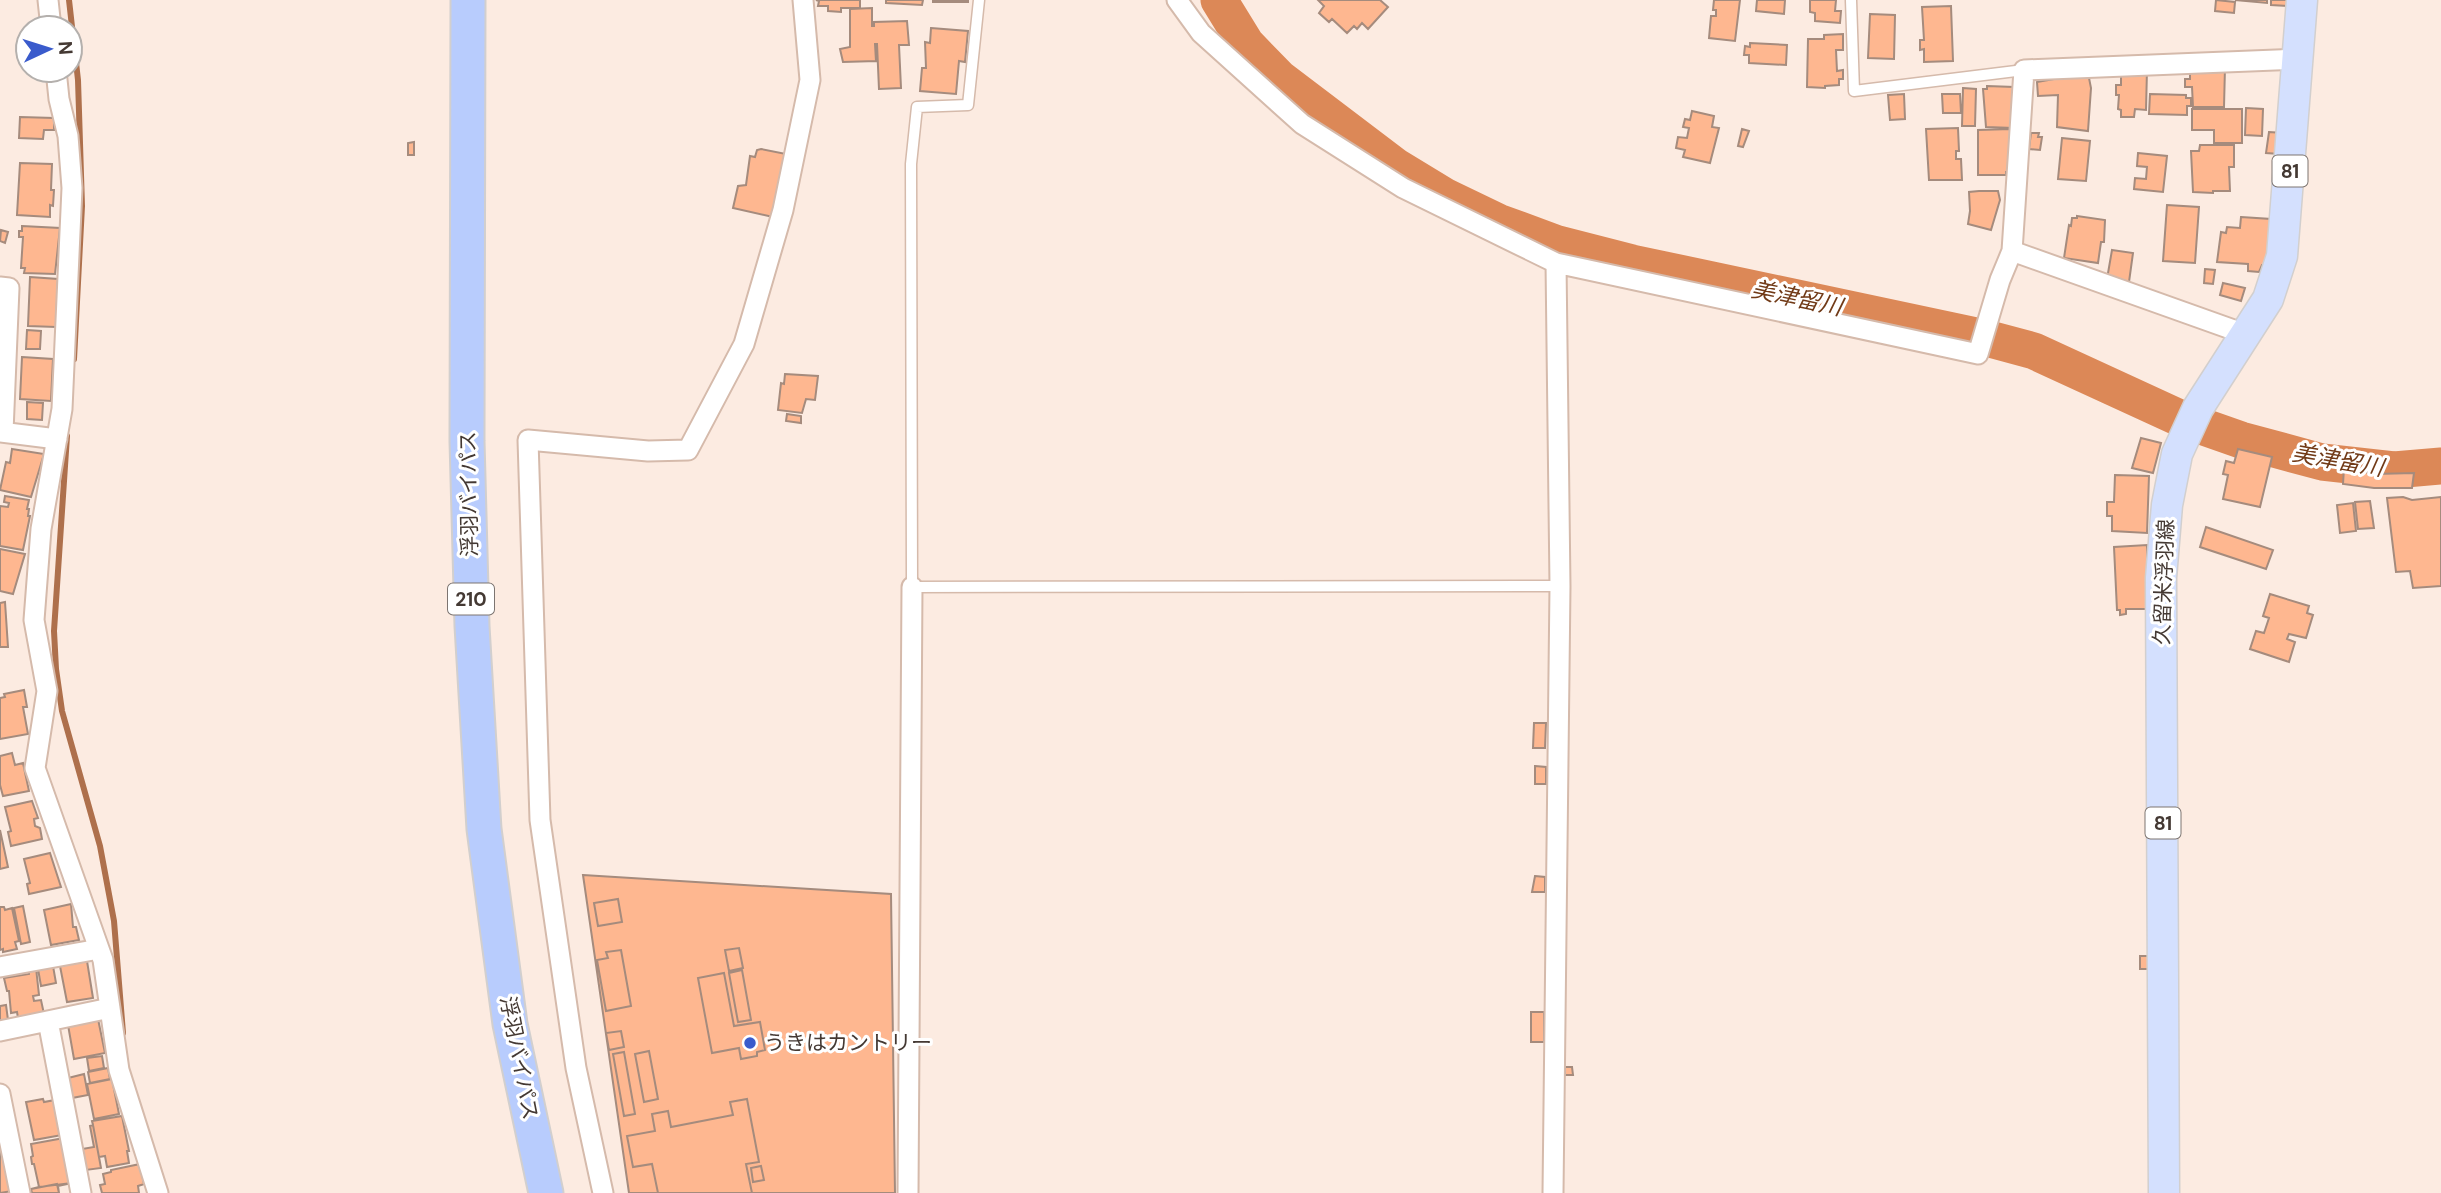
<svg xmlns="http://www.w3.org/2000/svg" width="2441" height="1193" font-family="'DM Sans','Noto Sans JP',sans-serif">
<rect width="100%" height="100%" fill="#fcebe1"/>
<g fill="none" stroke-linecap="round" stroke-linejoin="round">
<path stroke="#ae704c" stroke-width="6" d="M69 0 78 80 82 206 74 359
M67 436 54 631 56 669 62 711 100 846 114 921 123 1033"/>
<path stroke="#dc8857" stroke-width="37" d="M1219 0 1246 44 1279 78 1395 166 1446 197 1498 222 1558 244 1632 263 1986 338 2034 351 2184 420 2241 440 2322 462 2394 470 2441 466"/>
</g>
<path fill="#feb790" stroke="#a58b7d" stroke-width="2" d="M816 0H860V8H841V12L828 11V6H818L819 1Z
M886 0H923L922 5 886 3Z
M933 0H968V2H933Z
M1318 0H1380L1388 7 1368 29 1362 23 1357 29 1354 26 1347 33 1332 19 1329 22 1319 13 1324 6Z
M1714 0H1740L1735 41 1709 38 1711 16H1716V10H1713Z
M1757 0H1785L1784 14 1756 11Z
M1810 0H1836L1835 11H1841L1840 23 1815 21V13L1810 12Z
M2216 0 2235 2 2234 13 2215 11Z
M2235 0H2267V3Z
M2271 0H2290V6L2271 5Z
M1951 6 1953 61 1924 62V49L1920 50V40H1924L1922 7Z
M872 8V26H874V22L907 21 909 45H899L901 88 879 89 877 44H875L876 61 843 62 840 49 850 47V9Z
M1870 14 1895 15 1894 59 1868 58Z
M931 28 968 31 965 62 959 61 956 94 920 91 922 68H926L925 42 930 43Z
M1843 34V50H1836L1837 71 1843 70V79H1839V85L1825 86V88L1807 87 1808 39H1824V35Z
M1750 43 1787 45 1786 65 1749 63V55H1744L1745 46 1750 47Z
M2225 67 2224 107H2193L2192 87H2185V79H2190V70Z
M2121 70H2147L2146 110 2135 109 2134 117H2121V110L2118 109 2119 95H2116V85H2121Z
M2088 73 2091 88 2088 131 2057 127 2058 95 2038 96 2037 82Z
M1987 86 2014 87V128L1986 127 1983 89H1987Z
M1963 88 1976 89 1975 126H1962Z
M1904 94 1905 119 1890 120 1888 95Z
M1942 94H1960L1961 113H1943Z
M2150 94 2186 95V98H2191V106H2187V115L2149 114Z
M2246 108 2263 109 2262 136 2245 135Z
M2192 109H2242V143H2214V130H2192Z
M1692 111 1714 116 1712 127 1719 128 1710 163 1683 157 1685 150 1676 148 1678 137 1687 138 1689 128 1683 127 1685 119 1690 120Z
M20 117 54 118V130H44L43 139 19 138Z
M1958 128 1959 151H1956V159H1961L1962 180H1929L1926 129Z
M1742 129 1749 131 1743 147 1738 146Z
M2011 129 2010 172H2006V175H1978V130Z
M2269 132 2283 133 2280 154 2266 153Z
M2031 133H2039L2038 137H2042L2040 150 2029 149Z
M2062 138 2090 141 2086 181 2058 179Z
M414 142V155H408V143Z
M2200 145H2234V167H2229L2230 191H2213V193L2193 192 2191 151H2199Z
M761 149 786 154 773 217 733 208 738 186 746 185 750 156 755 157 757 150Z
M2138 153 2167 156 2163 192 2134 189 2135 178 2146 179 2147 167 2137 166Z
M20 163 52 164 51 190H54L53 206 50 205V217L17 215Z
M1979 191H1998L2000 200 1991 230 1968 224 1970 211 1969 192Z
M2167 205 2199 207 2195 263 2163 261Z
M2077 216 2105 220 2104 242H2101L2098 263 2064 258 2069 225 2071 226 2072 218H2077Z
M2241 217 2271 219 2267 265H2262L2259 272 2248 271V264L2217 262 2221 232 2226 233 2227 227 2240 228Z
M22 226 60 228 55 274 24 273 25 268H21L23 237H19V231H22Z
M1 230 8 232 5 243 0 241Z
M2112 250 2133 253 2129 282 2107 279Z
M2205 269 2215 270 2213 284 2204 283Z
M30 277 58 279 56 327 28 326Z
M2223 283 2245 288 2241 301 2220 295Z
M27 330 41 331 40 349H26Z
M22 357 53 359 51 401 20 399Z
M785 374 818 376 815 400 806 399 802 413 778 410 781 383 784 384Z
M27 402 43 403 42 420 27 419Z
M787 414 801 416V423L786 421Z
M2141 438 2161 443 2153 473 2132 468Z
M12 449 44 454 31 497 0 490 6 462 10 463Z
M2238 449 2272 457 2260 507 2223 499 2228 475 2223 474 2226 461 2234 463Z
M2344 468 2375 474 2414 473 2412 488H2374L2343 484Z
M2115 475 2149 476 2147 533 2112 531V516H2107V502H2114Z
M5 496 29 500 27 509H29L28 516H30L23 550 0 546V506L8 507 9 503 4 502Z
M2403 497 2412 500 2441 497V586L2413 588 2410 571 2396 572 2387 498Z
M2370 501 2374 528 2358 529 2355 502Z
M2353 503 2356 531 2340 533 2337 505Z
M2206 527 2273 550 2266 569 2200 547Z
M2147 545 2149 609H2126V614L2120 615V610H2117L2114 547Z
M0 549 25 554 13 594 0 591Z
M2270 594 2309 606 2307 613 2313 615 2306 638 2289 634 2287 639 2295 642 2289 662 2250 649 2256 631 2264 633 2269 618 2263 616Z
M5 602 8 647H0V603Z
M24 690 27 707H23L28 734 0 739V698L5 697 4 694Z
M1534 723H1546L1545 748H1533Z
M12 753 15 765 23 763 29 791 3 796 0 785V756Z
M1535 766 1546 767V784H1535Z
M32 801 38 818 34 819 35 826 40 828 42 839 11 846 8 832 11 831 5 807Z
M0 830 8 867 0 869Z
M50 853 61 887 29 894 27 884 30 883 24 859Z
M583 875 891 894 895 1193H629Z
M1535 876 1545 877V892H1532Z
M618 899 622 922 598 926 594 903Z
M71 904 73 927H76L79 940 51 945 44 910Z
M23 906 30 942 21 944 14 908Z
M0 907H4L5 910 12 908 19 941 15 942 17 949 3 952V949L0 950Z
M739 948 743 968 729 971 725 950Z
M621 950 631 1006 606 1011 597 960 608 958 606 952Z
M2140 956H2152V969H2140Z
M87 961 93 998 67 1002 60 966Z
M53 966 56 983 41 986 38 969Z
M36 968 39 995 33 996 34 1001 41 1000 44 1014 18 1018 17 1012 11 1013 9 991H7L4 978 29 974V969Z
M742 970 751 1020 738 1022 729 973Z
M724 973 734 1026 760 1022 765 1050 757 1052V1056L741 1059 739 1048 712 1053 698 978Z
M6 1005 8 1020 0 1021V1006Z
M1531 1012H1544V1042H1531Z
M98 1019 105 1053 74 1059 68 1025Z
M621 1031 624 1047 609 1050 606 1033Z
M649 1051 658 1099 644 1102 635 1054Z
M624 1052 635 1114 624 1116 613 1054Z
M102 1056 104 1068 89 1071 87 1058Z
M1565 1067H1572L1573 1075H1565Z
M108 1068 110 1079 90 1083 88 1072Z
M84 1074 88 1095 72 1098 68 1078Z
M112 1079 119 1114 94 1119 87 1084Z
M43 1099 44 1102 55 1100 62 1135 34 1140 26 1102Z
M747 1099 759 1162 746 1164 752 1193H658L652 1164 633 1167 627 1136 655 1131 652 1114 668 1111 671 1127 733 1115 730 1102Z
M122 1116 129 1151H127L129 1163 107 1167 105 1156 99 1157 101 1168 86 1170 82 1149 94 1147 90 1126 93 1125 92 1121Z
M93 1125 101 1168 86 1170 82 1149 94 1147 90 1126Z
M64 1138 72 1183 58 1186 59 1193H32L31 1189 39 1187 34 1164H32L31 1157 33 1156 31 1144Z
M64 1138 72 1183 39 1187 34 1164H32L31 1157 33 1156 31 1144Z
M5 1149 12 1191 0 1193V1150Z
M140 1164 144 1184 138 1186 139 1193H102L100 1185 105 1184 103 1174 111 1172V1170Z
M761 1166 764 1180 753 1182 751 1168Z
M57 1184 59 1193H32L31 1189Z"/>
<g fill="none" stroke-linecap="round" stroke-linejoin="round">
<g stroke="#d5baab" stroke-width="13">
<path id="lane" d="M979 0 968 105 917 107 911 164 912 587 1560 586
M1851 0 1854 91 2024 70"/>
</g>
<g stroke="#d5baab" stroke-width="23">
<path id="street" d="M48 0 51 28
M1177 0 1201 33 1302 124 1403 188 1556 263 1978 354 2000 280 2012 251 2024 70 2299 59
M56 70 59 99 68 136 72 188 62 409 41 529 34 620 47 691 35 768 103 960 119 1070 158 1193
M2012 251 2245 334
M0 287 9 288 3 432
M0 432 57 439
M0 967 99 949
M48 1021 81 1193
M0 1031 110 1008
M0 1094 20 1193
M603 1193 576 1068 540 820 528 440 648 451 688 450 744 344 783 210 810 80 803 0
M908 1193 912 587
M1553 1193 1560 586 1556 263"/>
</g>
<g stroke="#d2cfce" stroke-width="33">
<path id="primary" d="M2164 1193 2161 578 2167 505 2177 454 2198 408 2268 299 2282 256 2302 0"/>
</g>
<g stroke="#d2cfce" stroke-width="37">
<path id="highway" d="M468 0 467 441 472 626 484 829 510 1024 546 1193"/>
</g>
<use href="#lane" stroke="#fff" stroke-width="10"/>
<use href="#street" stroke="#fff" stroke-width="19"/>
<use href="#primary" stroke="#d4e0fe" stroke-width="30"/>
<use href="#highway" stroke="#b8ccfd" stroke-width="33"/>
</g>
<circle fill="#3a5bcc" stroke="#fff" stroke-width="2.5" cx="750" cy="1043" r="7"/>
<g text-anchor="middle" stroke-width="6" stroke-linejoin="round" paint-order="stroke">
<g fill="#fff" stroke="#7c7470" stroke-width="2">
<rect x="2272.5" y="155.5" width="35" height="31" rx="5"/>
<rect x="448" y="583.5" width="46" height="31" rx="5"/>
<rect x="2145.5" y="807.5" width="35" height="31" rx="5"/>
</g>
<g font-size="19" font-weight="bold" fill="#443933">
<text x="2290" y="178">81</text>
<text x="471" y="606">210</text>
<text x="2163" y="830">81</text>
</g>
<g font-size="21" fill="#443933" stroke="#fff">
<text transform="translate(469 494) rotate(-91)" y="7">浮羽バイパス</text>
<text transform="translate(2164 582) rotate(-88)" y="7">久留米浮羽線</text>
<text transform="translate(519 1058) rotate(79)" y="7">浮羽バイパス</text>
</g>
<g font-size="21" fill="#443933" stroke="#fff" text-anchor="start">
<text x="764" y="1050">うきはカントリー</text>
</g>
<g font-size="23" font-style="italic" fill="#713a17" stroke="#fff">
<text transform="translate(1797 298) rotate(12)" y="8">美津留川</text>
<text transform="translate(2338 460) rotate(10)" y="8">美津留川</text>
</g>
</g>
<g transform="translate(49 49) rotate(86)"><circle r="33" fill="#ffffff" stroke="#b4b0ad" stroke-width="2"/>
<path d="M0-5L12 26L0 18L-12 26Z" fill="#3a5bcc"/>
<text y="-10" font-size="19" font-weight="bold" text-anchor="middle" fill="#443933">N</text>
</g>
</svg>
